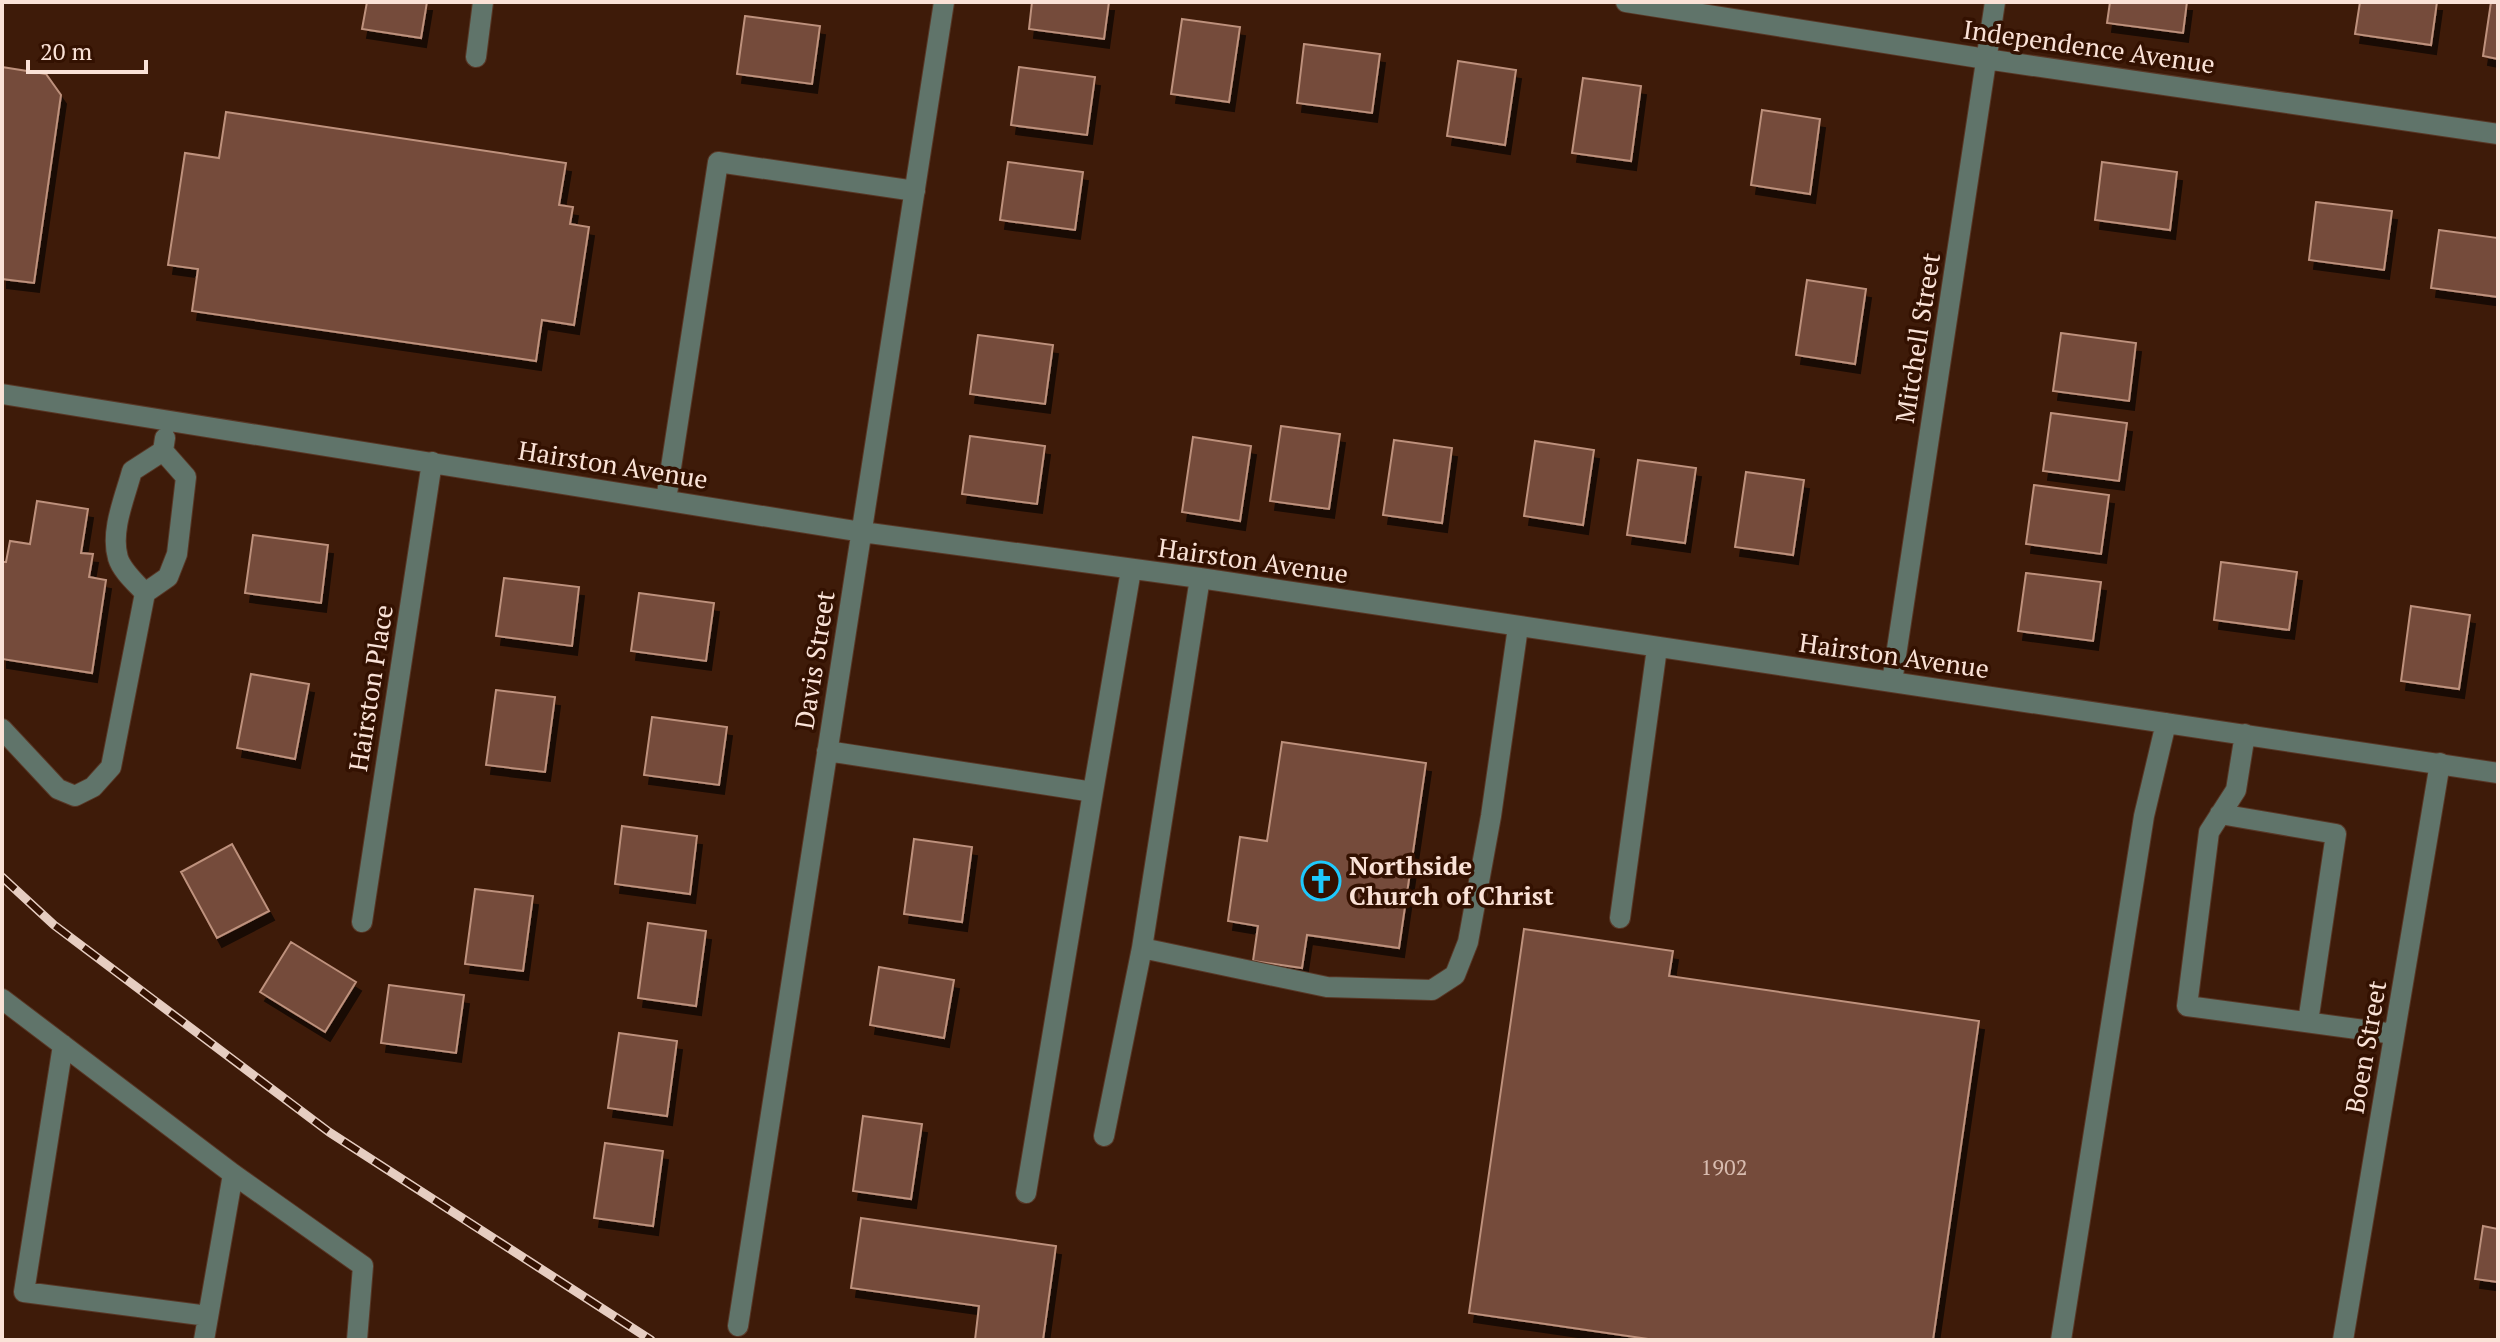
<svg xmlns="http://www.w3.org/2000/svg" width="2500" height="1342" font-family="'PT Serif',serif">
<defs>
<filter id="shadow"><feDropShadow dx="5" dy="9" stdDeviation="0" flood-color="#0009"/></filter>
</defs>
<rect width="100%" height="100%" fill="#3e1b09"/>
<path fill="#744c3a" stroke="#be917d" stroke-width="2" filter="url(#shadow)" d="M367 2H427L421 38 362 29Z
M1032 2H1109L1104 39 1029 29Z
M2110 2H2187L2183 33 2107 23Z
M2360 2H2437L2431 45 2355 34Z
M2491 2H2498V59L2483 56Z
M745 16 820 26 812 84 737 74Z
M1182 19 1240 27 1229 102 1171 94Z
M1304 44 1380 54 1372 113 1297 103Z
M1458 61 1516 70 1505 145 1447 136Z
M2 67 46 74 61 95 34 283 2 279Z
M1019 67 1095 77 1087 135 1011 125Z
M1583 78 1641 86 1631 161 1572 153Z
M1762 110 1820 119 1810 194 1751 185Z
M226 112 566 163 559 205 573 207 570 224 589 227 574 325 542 320 536 361 192 311 198 269 168 265 185 153 219 158Z
M1008 162 1083 172 1075 230 1000 220Z
M2102 162 2177 172 2170 230 2095 220Z
M2316 202 2392 211 2384 270 2309 260Z
M2439 230 2498 238V297L2431 288Z
M1807 280 1866 289 1855 364 1796 355Z
M2061 333 2136 343 2129 401 2053 391Z
M978 335 1053 345 1045 404 970 394Z
M2051 413 2127 423 2119 481 2043 471Z
M1281 426 1340 434 1329 509 1270 501Z
M970 436 1045 446 1037 504 962 494Z
M1193 437 1251 446 1240 521 1182 512Z
M1394 440 1452 448 1442 523 1383 515Z
M1535 441 1594 450 1583 525 1524 516Z
M1638 460 1696 468 1685 543 1627 535Z
M1746 472 1804 480 1793 555 1735 547Z
M2034 485 2109 495 2101 554 2026 544Z
M37 501 88 509 81 553 93 554 89 577 106 580 92 673 2 659V562H6L10 541 30 544Z
M253 535 328 545 321 603 245 593Z
M2221 562 2297 572 2289 630 2214 620Z
M2026 573 2101 582 2093 641 2018 631Z
M504 578 579 587 572 646 496 636Z
M639 593 714 603 706 661 631 651Z
M2411 606 2470 615 2459 689 2401 681Z
M251 674 309 684 295 759 237 748Z
M496 690 555 697 545 772 486 765Z
M652 717 727 727 719 785 644 775Z
M1282 742 1426 763 1399 948 1307 935 1302 968 1253 961 1258 926 1228 921 1240 837 1267 841Z
M622 826 697 836 690 894 615 884Z
M914 839 972 847 962 922 904 914Z
M232 844 269 911 217 938 181 872Z
M475 889 533 896 523 971 465 964Z
M648 923 706 931 696 1006 638 998Z
M1524 929 1673 951 1669 976 1979 1021 1933 1340H1655L1469 1313Z
M291 942 356 982 325 1032 260 992Z
M879 967 954 980 944 1038 870 1025Z
M389 985 464 995 456 1053 381 1043Z
M619 1033 677 1041 667 1116 608 1108Z
M863 1116 922 1124 911 1199 853 1191Z
M605 1143 663 1151 653 1226 594 1218Z
M861 1218 1056 1246 1043 1340H975L979 1306 851 1288Z
M2483 1226 2498 1229V1282L2475 1279Z"/>
<g fill="none" stroke-linecap="round" stroke-linejoin="round">
<g stroke="#583726" stroke-width="22">
<path id="minor" d="M1626 2 1986 59 2498 134
M476 57 483 2
M2 394 862 532 1200 578 2498 773
M666 500 718 162 915 191
M1200 578 1142 948 1327 987 1432 990 1455 975 1468 942 1491 816 1518 627
M145 593C136 583 122 571 118 558 110 531 125 497 132 471L163 451 165 438
M1892 682 1995 2
M2 729 58 789 75 796 93 787 111 767 145 593 168 577 177 554 186 477 163 451
M2245 734 2236 790 2209 832 2187 1006 2394 1034
M827 751 1093 792 1131 570
M2220 814 2336 834 2308 1022
M1620 918 1657 648
M362 922 432 462
M2 999 233 1174 363 1266 357 1340
M63 1045 24 1292 208 1316
M1104 1136 1142 948
M1026 1193 1093 792
M738 1326 944 2
M204 1340 233 1174
M2061 1340 2144 816 2166 723
M2343 1340 2440 763"/>
</g>
<use href="#minor" stroke="#60746a" stroke-width="20"/>
<g stroke="#e6cdc1" stroke-width="9">
<path id="rail" d="M2 877 54 925 329 1132 651 1340"/>
</g>
<use href="#rail" stroke="#331101" stroke-width="6" stroke-dasharray="18" stroke-linecap="butt"/>
</g>
<defs>
<g id="church-ring" transform="scale(2)"><circle r="9.5" fill="#331101" stroke="#1ec9fd" stroke-width="1.5"/><path d="M-1.2-6h2.4v3.5h3.3v2.4h-3.3V6h-2.4V-.1h-3.3v-2.4h3.3Z" fill="#1ec9fd"/></g>
</defs>
<g fill-rule="evenodd">
<use href="#church-ring" x="1321" y="881"/>
</g>
<g text-anchor="middle" stroke-width="7" stroke-linejoin="round" paint-order="stroke">
<g font-size="22" fill="#d8bcb0">
<text x="1724" y="1175">1902</text>
</g>
<g font-size="26" fill="#fae2d7" stroke="#331101">
<text transform="translate(2089 47) rotate(8)" y="9">Independence Avenue</text>
<text transform="translate(1918 338) rotate(-81)" y="9">Mitchell Street</text>
<text transform="translate(613 465) rotate(9)" y="9">Hairston Avenue</text>
<text transform="translate(1253 561) rotate(8)" y="9">Hairston Avenue</text>
<text transform="translate(1894 656) rotate(8)" y="9">Hairston Avenue</text>
<text transform="translate(815 660) rotate(-81)" y="9">Davis Street</text>
<text transform="translate(371 688) rotate(-81)" y="9">Hairston Place</text>
<text transform="translate(2366 1047) rotate(-80)" y="9">Boen Street</text>
</g>
<g font-size="26" font-weight="bold" fill="#fae2d7" stroke="#331101" text-anchor="start">
<text x="1349" y="875">Northside<tspan x="1349" dy="30">Church of Christ</tspan></text>
</g>
</g>
<rect width="2500" height="1342" fill="none" stroke="#fae2d7" stroke-width="8"/>
<path d="M28 60v12h118v-12" fill="none" stroke="#fae2d7" stroke-width="4"/>
<text x="40" y="60" font-size="24" fill="#fae2d7" stroke="#331101" stroke-width="6" paint-order="stroke">20 m</text>
</svg>
